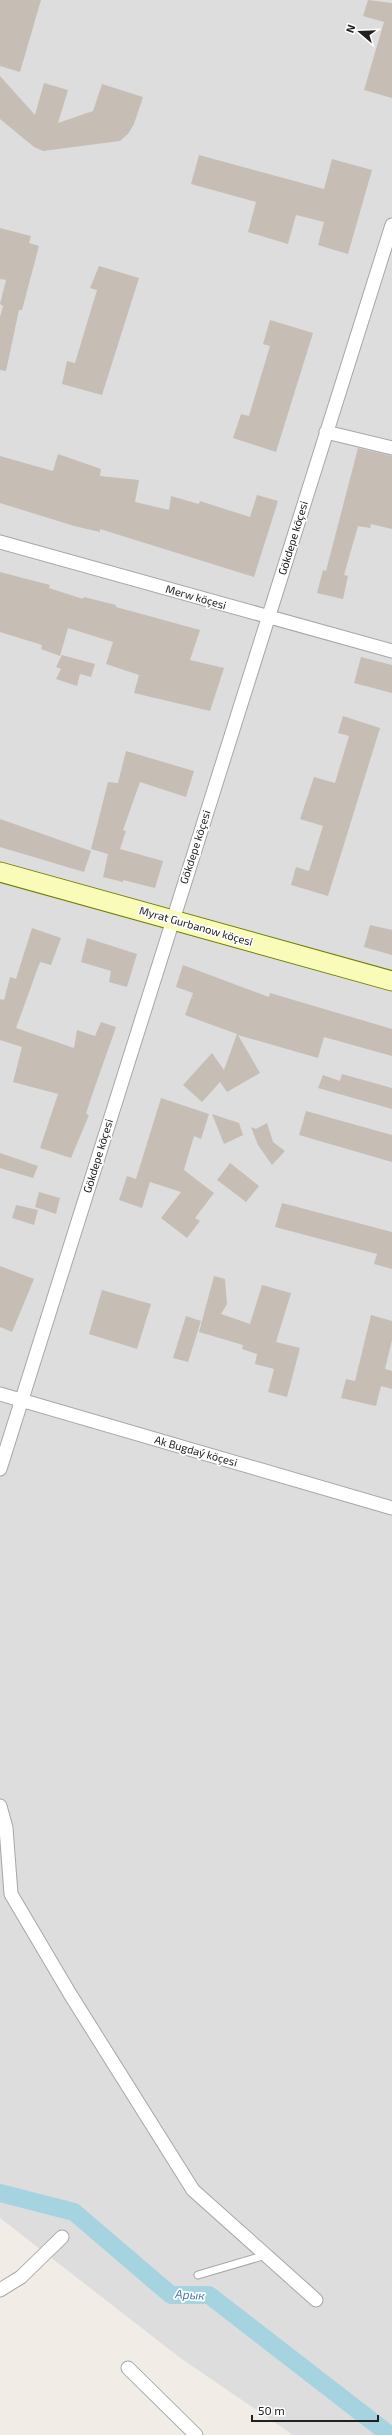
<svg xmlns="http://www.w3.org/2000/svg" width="392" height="2435" font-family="'Exo 2',sans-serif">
<rect width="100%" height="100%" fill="#f1ede6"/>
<path fill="#dedddd" d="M0 0H392V2435H293L179 2357 0 2218Z"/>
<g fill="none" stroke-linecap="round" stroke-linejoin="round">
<path stroke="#a5d3e0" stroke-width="18" d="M0 2193 74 2212 171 2295H209L390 2435"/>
</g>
<path fill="#c6bdb5" d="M0 0H41L20 72 0 66Z
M368 0 392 3V98L364 90 384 22 363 16Z
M0 76 35 115 44 83 68 90 58 123 93 111 102 84 143 97 134 124 128 134 120 141 43 151 34 147 0 119Z
M199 155 324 189 332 159 372 170 348 254 318 245 324 222 296 215 288 244 248 232 256 202 191 184Z
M0 228 31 236 29 243 39 246 22 310H19L6 371 0 370V317L3 306 0 304 6 280 0 279Z
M99 266 139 278 102 395 62 384 67 361 75 363 97 290 90 288Z
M270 320 313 333 276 452 233 438 241 414 249 416 270 346 263 344Z
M358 448 392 456V529L371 524 370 528 358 526 344 575 348 576 343 599 317 593 323 570 326 571Z
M58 454 101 469 100 476 139 480 135 502 169 510 171 496 199 504 200 501 250 517 257 495 278 501 254 577 100 529V532L74 526 0 503V456L53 471Z
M0 572 50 585 49 588 83 599 84 597 116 605V607L200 630 190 660 224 668 210 711 134 693 139 675 106 664 113 642 68 628 60 656 41 649 42 645 0 632Z
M62 655 95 664 91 677 80 674 77 686 56 679 61 669 56 667Z
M361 657 392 665V693L354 683Z
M343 716 380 728 328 896 291 885 296 867 309 871 323 826 300 819 314 777 335 783 349 736 338 733Z
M126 751 194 771 186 797 140 782 123 830 126 831 120 849 163 861 155 888 123 880V882L103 877 108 854 91 849 108 782 118 783Z
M0 819 91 851 84 872 0 847Z
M370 925 392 930V955L364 947Z
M32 928 61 938 51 965 40 962 16 1028 74 1048 77 1030 95 1036 101 1022 116 1027 91 1098 86 1114 89 1115 71 1158 40 1148 58 1094 13 1082 22 1047 0 1040V999L4 1000 10 977 16 979Z
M87 938 137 954 127 987 109 982 111 971 81 962Z
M183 965 269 997 270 993 392 1029V1056L324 1037 318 1058 238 1035 260 1073 227 1092 220 1082 202 1102 183 1085 212 1053 224 1070 237 1034 185 1015 193 993 176 987Z
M342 1074 392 1088V1109L318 1088 323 1075 340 1081Z
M161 1098 209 1114 201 1139 194 1136 184 1170 214 1193 195 1218 200 1221 187 1238 161 1218 181 1192 150 1182 142 1208 119 1200 127 1176 136 1179Z
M306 1111 392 1135V1162L299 1135Z
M212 1114 239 1123 243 1135 224 1144Z
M267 1123 273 1142 285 1151 272 1165 258 1145 251 1127 256 1129Z
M0 1153 38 1166 33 1178 0 1168Z
M230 1163 259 1186 246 1202 217 1180Z
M39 1192 60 1198 56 1214 35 1207Z
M282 1203 392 1232V1269L374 1264 377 1254 275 1227Z
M16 1205 38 1210 34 1225 12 1218Z
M0 1266 34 1279 12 1332 0 1327Z
M214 1276 225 1279 227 1304 221 1314 250 1324 262 1285 291 1293 276 1342 300 1348 287 1397 268 1392 274 1369 255 1364 257 1354 242 1349 243 1345 199 1332Z
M102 1290 151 1304 137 1349 89 1334Z
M371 1315 392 1321V1340L385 1369 392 1371V1389L381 1386 376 1406 341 1398 346 1379 355 1381Z
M186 1316 201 1321 188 1362 173 1358Z"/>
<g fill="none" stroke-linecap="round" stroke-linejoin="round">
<g stroke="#a7a7a7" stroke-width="9">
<path id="lane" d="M198 2275 266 2255"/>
</g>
<g stroke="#a7a7a7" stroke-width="15">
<path id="street" d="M326 432 392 448
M0 542 392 651
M0 1394 392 1508
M0 1469 392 225
M0 1806 6 1828 11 1894 70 1994 193 2190 316 2300
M0 2290 21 2277 62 2237
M128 2368 196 2435"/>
</g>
<g stroke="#717e01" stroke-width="21">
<path id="secondary" d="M0 872 392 981"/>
</g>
<use href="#lane" stroke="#fff" stroke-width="7"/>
<use href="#street" stroke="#fff" stroke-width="13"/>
<use href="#secondary" stroke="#f9fcb9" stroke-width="19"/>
</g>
<g text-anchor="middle" stroke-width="3.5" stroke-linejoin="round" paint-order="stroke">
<g font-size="11" fill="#202020" stroke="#fff">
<text transform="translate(293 538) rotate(-73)" y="4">Gökdepe köçesi</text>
<text transform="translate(196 597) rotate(16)" y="4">Merw köçesi</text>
<text transform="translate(195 847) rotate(-72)" y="4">Gökdepe köçesi</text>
<text transform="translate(196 926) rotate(16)" y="4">Myrat Gurbanow köçesi</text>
<text transform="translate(98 1156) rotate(-73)" y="4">Gökdepe köçesi</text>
<text transform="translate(196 1451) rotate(16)" y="4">Ak Bugdaý köçesi</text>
</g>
<g font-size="12" font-style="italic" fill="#457aac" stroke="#fff">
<text transform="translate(190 2295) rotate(4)" y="4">Арык</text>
</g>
</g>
<g transform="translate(360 32) rotate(289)" stroke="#ffffff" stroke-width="3" paint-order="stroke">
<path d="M0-3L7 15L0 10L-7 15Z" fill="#202020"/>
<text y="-6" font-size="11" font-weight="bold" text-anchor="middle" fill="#202020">N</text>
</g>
<path d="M252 2415v6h126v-6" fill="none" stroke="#202020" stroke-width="2"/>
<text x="258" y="2415" font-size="12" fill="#202020" stroke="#ffffff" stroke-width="3" paint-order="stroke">50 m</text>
</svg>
